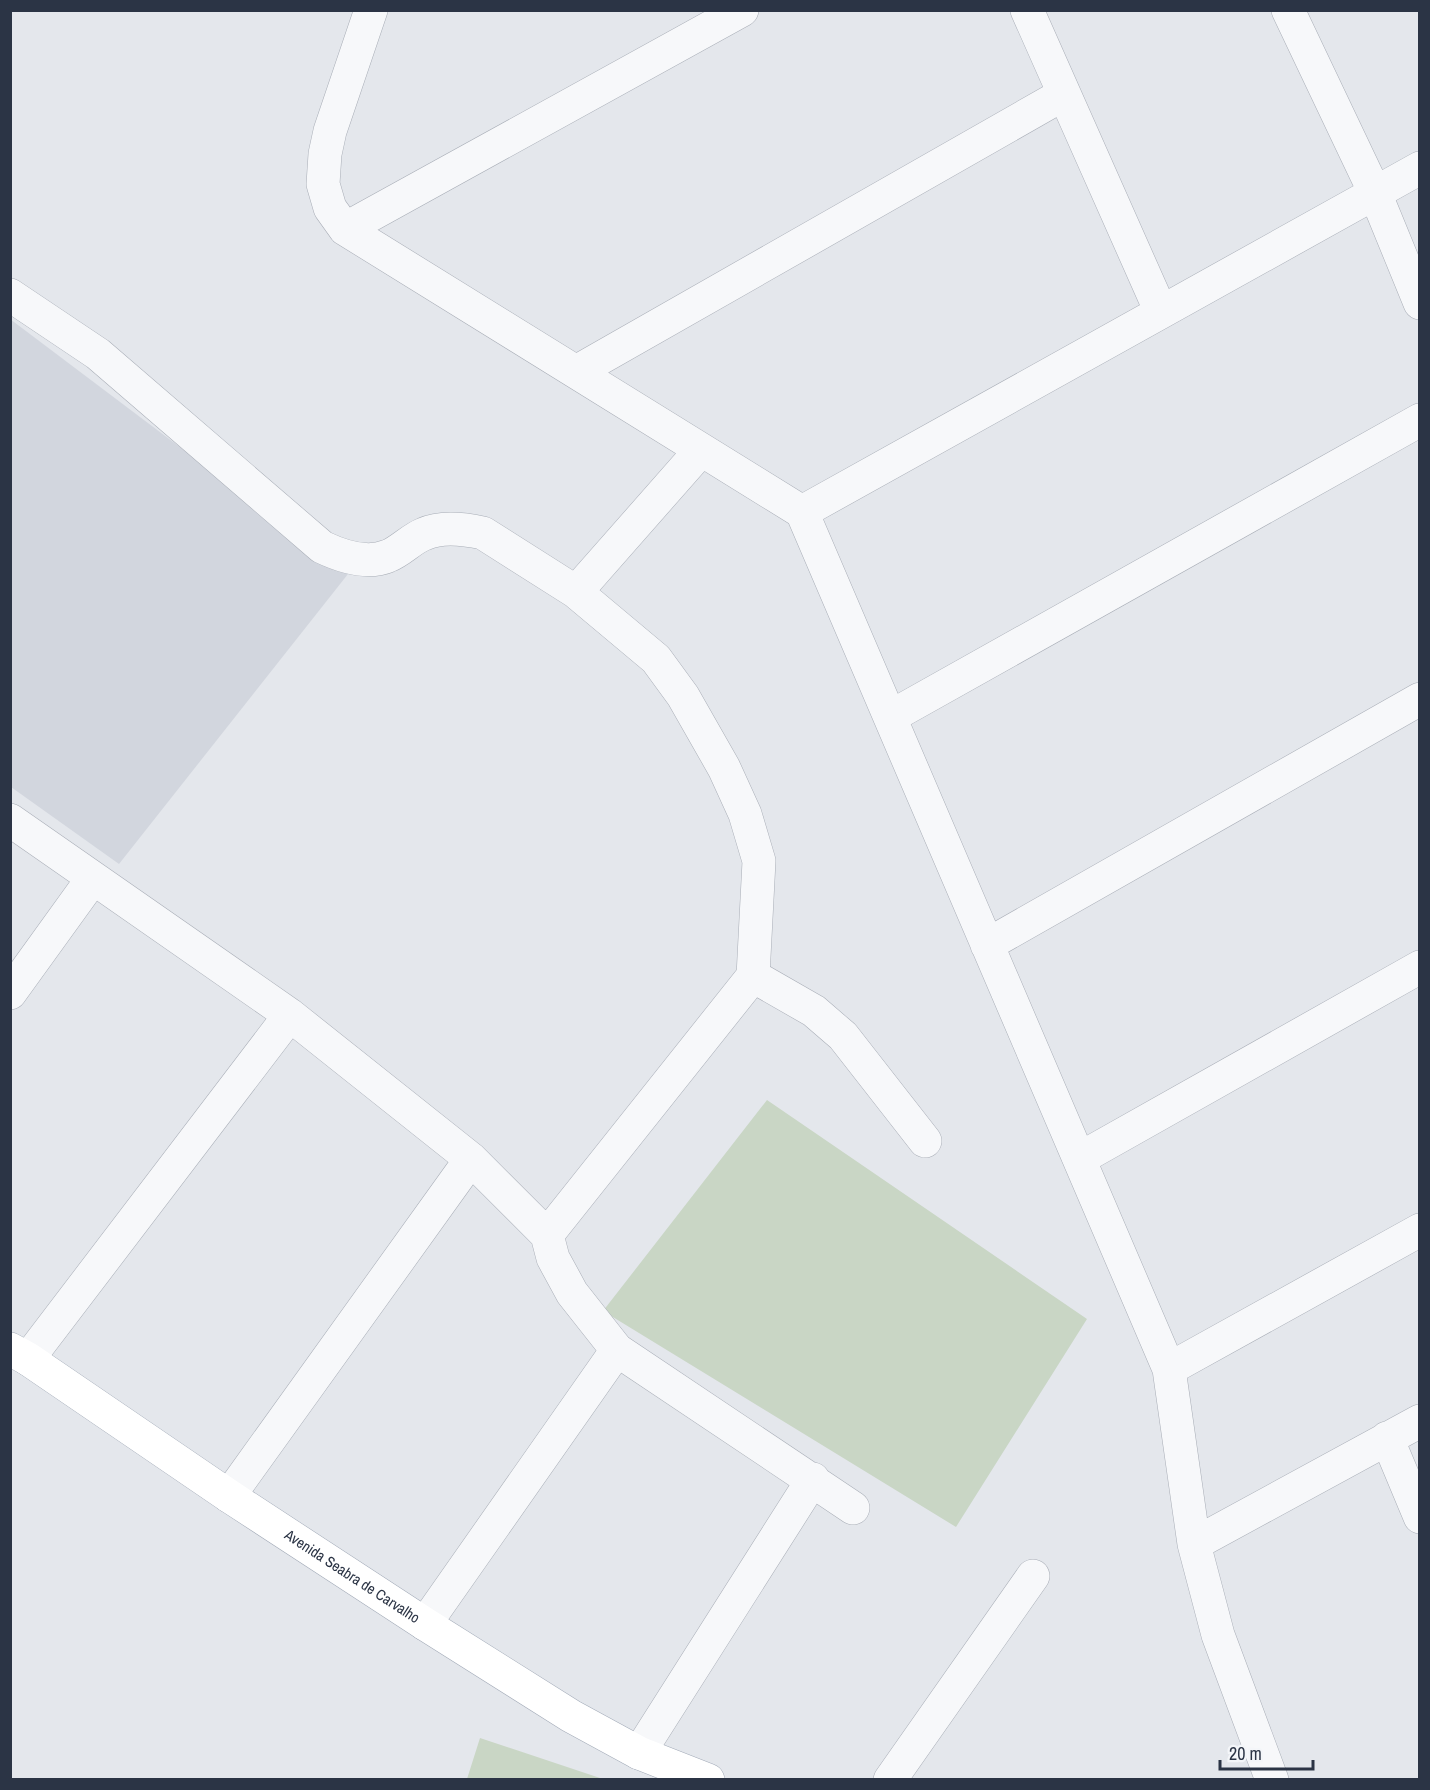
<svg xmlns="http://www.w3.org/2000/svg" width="1430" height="1790" font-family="'Archivo Narrow',sans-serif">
<rect width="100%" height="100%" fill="#e4e7ec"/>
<path fill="#d2d6de" d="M10 319 348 574 119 864 11 787Z"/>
<path fill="#c9d6c5" d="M767 1100 1087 1319 956 1527 603 1311Z
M480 1738 603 1779H467Z"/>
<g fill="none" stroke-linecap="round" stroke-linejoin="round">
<g stroke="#a9aeb7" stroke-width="34">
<path id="minor" d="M371 10 330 131 325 154 323 184 330 208 345 229 802 512 1169 1369 1194 1544 1218 1635 1272 1780
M1027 10 1161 312
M1288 10 1375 193 1420 303
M345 229 742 10
M10 295 98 354 322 547C341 556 367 565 388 556 401 551 411 539 424 534 441 526 465 529 483 533L576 592 656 659 683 696 724 768 745 814 759 861 753 976 814 1011 843 1036 925 1141
M576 372 1064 94
M802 512 1420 168
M576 592 701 450
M890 717 1420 420
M10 820 290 1015 471 1159 547 1235 553 1258 572 1293 617 1350 853 1508
M987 945 1420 699
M10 993 93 878
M1079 1159 1420 967
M547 1235 753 976
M28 1359 290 1015
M1169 1369 1420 1230
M1387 1438 1420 1517
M229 1496 471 1159
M1194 1544 1420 1421
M425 1624 617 1350
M639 1753 813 1479
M890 1780 1033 1576"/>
</g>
<g stroke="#a3abb8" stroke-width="34">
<g id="major">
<path id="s1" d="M10 1349 28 1359 229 1496 425 1624 571 1716 639 1753 708 1780"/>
</g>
</g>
<use href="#minor" stroke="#f7f8fa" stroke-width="33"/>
<use href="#major" stroke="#fff" stroke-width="33"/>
</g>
<g text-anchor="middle" stroke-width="5" stroke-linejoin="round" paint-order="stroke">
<g font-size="15" fill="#2b3445" stroke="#f4f6f9">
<text dy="5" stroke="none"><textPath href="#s1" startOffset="411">Avenida Seabra de Carvalho</textPath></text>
</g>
</g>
<rect width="1430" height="1790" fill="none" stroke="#2b3445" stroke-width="24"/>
<path d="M1220 1760v9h93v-9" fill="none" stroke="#2b3445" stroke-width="3"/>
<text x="1229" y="1760" font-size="18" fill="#2b3445" stroke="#f4f6f9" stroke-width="4.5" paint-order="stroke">20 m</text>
</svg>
